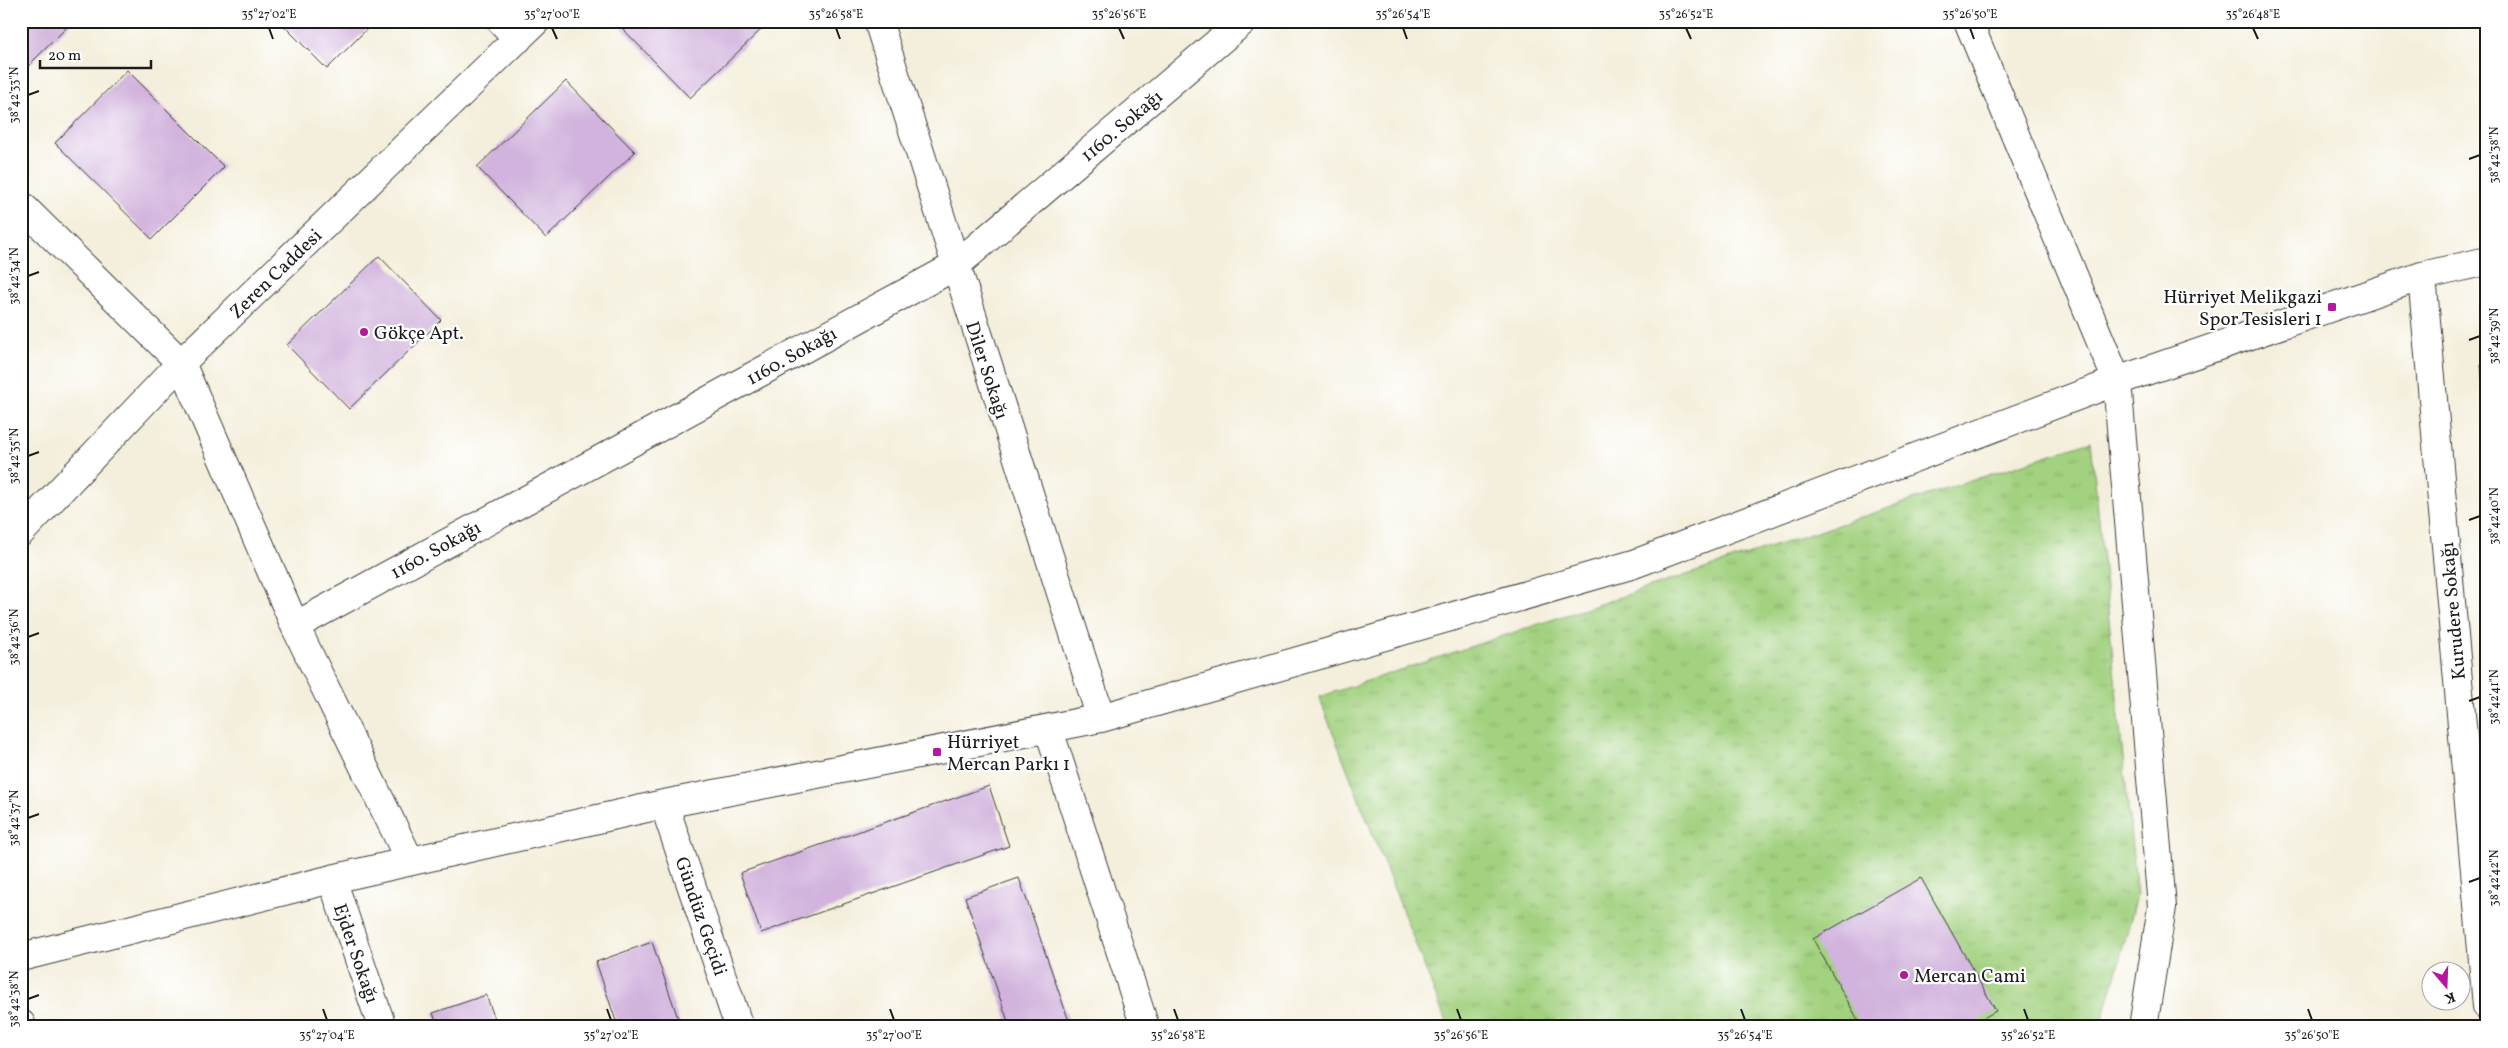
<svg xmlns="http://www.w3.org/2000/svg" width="2508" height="1048" font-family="Vollkorn,serif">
<defs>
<pattern id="grass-tufts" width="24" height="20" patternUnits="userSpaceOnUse" patternTransform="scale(1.25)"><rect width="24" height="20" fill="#a2d17f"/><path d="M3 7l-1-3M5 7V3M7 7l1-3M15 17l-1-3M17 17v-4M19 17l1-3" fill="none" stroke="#8bb36d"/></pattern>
</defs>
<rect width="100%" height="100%" fill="#fff"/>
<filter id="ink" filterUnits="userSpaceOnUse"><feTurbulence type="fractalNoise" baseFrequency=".02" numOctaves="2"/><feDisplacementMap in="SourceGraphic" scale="10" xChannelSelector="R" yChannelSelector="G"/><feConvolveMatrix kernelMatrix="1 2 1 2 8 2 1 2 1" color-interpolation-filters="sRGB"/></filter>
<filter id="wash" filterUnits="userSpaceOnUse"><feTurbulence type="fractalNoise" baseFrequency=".0096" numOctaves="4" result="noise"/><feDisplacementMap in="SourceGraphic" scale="20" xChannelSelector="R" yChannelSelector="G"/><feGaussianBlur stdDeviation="1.12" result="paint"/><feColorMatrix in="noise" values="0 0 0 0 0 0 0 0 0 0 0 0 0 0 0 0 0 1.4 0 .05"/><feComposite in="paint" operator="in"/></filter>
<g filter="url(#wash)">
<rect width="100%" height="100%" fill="#f4efdc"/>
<path fill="url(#grass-tufts)" stroke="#5f764e" d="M2091 441 2137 896 2101 1027H1448L1319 697Z"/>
<g id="blocks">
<path fill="#d1b3dd" d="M21 21H73L21 73Z
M279 21H375L327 69Z
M629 21H770L690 98 622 28Z
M127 70 224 167 152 239 55 143Z
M566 81 635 152 546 238 477 167Z
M379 256 441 320 349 409 287 345Z
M2487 364V408H2485L2481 365Z
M989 786 1009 846 761 933 740 873Z
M1019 878 1037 929 1071 1027H1010L965 897Z
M1921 878 1996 1011 1967 1027H1862L1813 939Z
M652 942 681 1027H618L596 962Z
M486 995 498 1027H438L433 1013Z"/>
</g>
</g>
<g filter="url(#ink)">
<use href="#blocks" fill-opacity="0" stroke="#3c3c39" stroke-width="1"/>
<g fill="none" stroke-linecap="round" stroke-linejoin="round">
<g stroke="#3c3c39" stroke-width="30">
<path id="minor" d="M501 21 518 39
M878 21 1101 718
M1968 21 2117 381 2162 907 2143 1027
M21 205 181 363 295 626 410 861
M2422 276 2487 1006
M21 532 181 363 536 21
M295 626 955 266 1243 21
M1049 730 1145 1027
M664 804 739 1027
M332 879 382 1027
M21 957 332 879 664 804 1101 718 1634 564 2117 381 2422 276 2487 261
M21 1024 22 1027"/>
</g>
<use href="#minor" stroke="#fff" stroke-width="28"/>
</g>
</g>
<path fill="none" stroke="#1c1c1c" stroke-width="2" d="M269 28 273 39M552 28 557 39M836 28 840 39M1119 28 1124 39M1403 28 1407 39M1686 28 1691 39M1970 28 1974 39M2253 28 2258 39M28 95 39 91M2469 159 2480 155M28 276 39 272M2469 340 2480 336M28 456 39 452M2469 520 2480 516M28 637 39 633M2469 701 2480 697M28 818 39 814M2469 882 2480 878M28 999 39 995M323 1009 327 1020M607 1009 611 1020M890 1009 894 1020M1174 1009 1178 1020M1457 1009 1461 1020M1741 1009 1745 1020M2024 1009 2028 1020M2308 1009 2312 1020"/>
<g fill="#b5179e" stroke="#fff" stroke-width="2">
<rect x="2327" y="302" width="10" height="10" rx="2.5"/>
<circle cx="364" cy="332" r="5"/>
<rect x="932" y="747" width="10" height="10" rx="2.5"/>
<circle cx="1904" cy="975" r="5"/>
</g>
<g text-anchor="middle" stroke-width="4.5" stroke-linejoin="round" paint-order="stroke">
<g font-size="19" fill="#1c1c1c" stroke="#fff">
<text transform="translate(1121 125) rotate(-40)" y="7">1160. Sokağı</text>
<text transform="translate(275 273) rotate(-44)" y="7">Zeren Caddesi</text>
<text transform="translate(791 355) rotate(-29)" y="7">1160. Sokağı</text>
<text transform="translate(988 370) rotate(72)" y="7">Diler Sokağı</text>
<text transform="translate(435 549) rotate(-29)" y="7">1160. Sokağı</text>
<text transform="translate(2452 611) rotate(-95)" y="7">Kurudere Sokağı</text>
<text transform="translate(702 916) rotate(71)" y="7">Gündüz Geçidi</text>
<text transform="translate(357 953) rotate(71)" y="7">Ejder Sokağı</text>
</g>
<g font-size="19" fill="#1c1c1c" stroke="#fff" text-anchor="start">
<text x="2322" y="303" text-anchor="end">Hürriyet Melikgazi<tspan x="2322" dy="22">Spor Tesisleri 1</tspan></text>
<text x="374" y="339">Gökçe Apt.</text>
<text x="947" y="748">Hürriyet<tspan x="947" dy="22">Mercan Parkı 1</tspan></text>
<text x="1914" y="982">Mercan Cami</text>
</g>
</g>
<rect width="2508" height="1048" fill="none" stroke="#fff" stroke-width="55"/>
<g transform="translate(2446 986) rotate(161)"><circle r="24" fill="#ffffff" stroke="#a4a4a4"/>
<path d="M0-4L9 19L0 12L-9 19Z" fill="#b5179e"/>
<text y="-8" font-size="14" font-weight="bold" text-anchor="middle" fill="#1c1c1c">K</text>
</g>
<path d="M40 60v8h111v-8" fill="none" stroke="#1c1c1c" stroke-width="2.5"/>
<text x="48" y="60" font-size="15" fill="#1c1c1c" stroke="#ffffff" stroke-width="4" paint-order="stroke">20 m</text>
<rect x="28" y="28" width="2452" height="992" fill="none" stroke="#1c1c1c" stroke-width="2"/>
<g font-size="12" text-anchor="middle" fill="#1c1c1c">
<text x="269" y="18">35°27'02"E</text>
<text x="552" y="18">35°27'00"E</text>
<text x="836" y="18">35°26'58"E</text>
<text x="1119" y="18">35°26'56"E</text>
<text x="1403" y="18">35°26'54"E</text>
<text x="1686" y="18">35°26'52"E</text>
<text x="1970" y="18">35°26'50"E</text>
<text x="2253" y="18">35°26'48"E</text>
<text transform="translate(14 95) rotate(-90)" y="4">38°42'33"N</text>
<text transform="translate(2494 155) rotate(-90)" y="4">38°42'38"N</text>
<text transform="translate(14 276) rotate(-90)" y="4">38°42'34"N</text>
<text transform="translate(2494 336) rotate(-90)" y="4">38°42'39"N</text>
<text transform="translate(14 456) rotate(-90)" y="4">38°42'35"N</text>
<text transform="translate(2494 516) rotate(-90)" y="4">38°42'40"N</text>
<text transform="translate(14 637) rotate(-90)" y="4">38°42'36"N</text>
<text transform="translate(2494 697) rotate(-90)" y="4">38°42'41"N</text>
<text transform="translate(14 818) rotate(-90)" y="4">38°42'37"N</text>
<text transform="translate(2494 878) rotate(-90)" y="4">38°42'42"N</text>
<text transform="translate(14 999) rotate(-90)" y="4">38°42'38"N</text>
<text x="327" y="1039">35°27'04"E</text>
<text x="611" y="1039">35°27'02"E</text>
<text x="894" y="1039">35°27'00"E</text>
<text x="1178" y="1039">35°26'58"E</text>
<text x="1461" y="1039">35°26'56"E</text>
<text x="1745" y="1039">35°26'54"E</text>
<text x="2028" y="1039">35°26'52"E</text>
<text x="2312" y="1039">35°26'50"E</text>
</g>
</svg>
